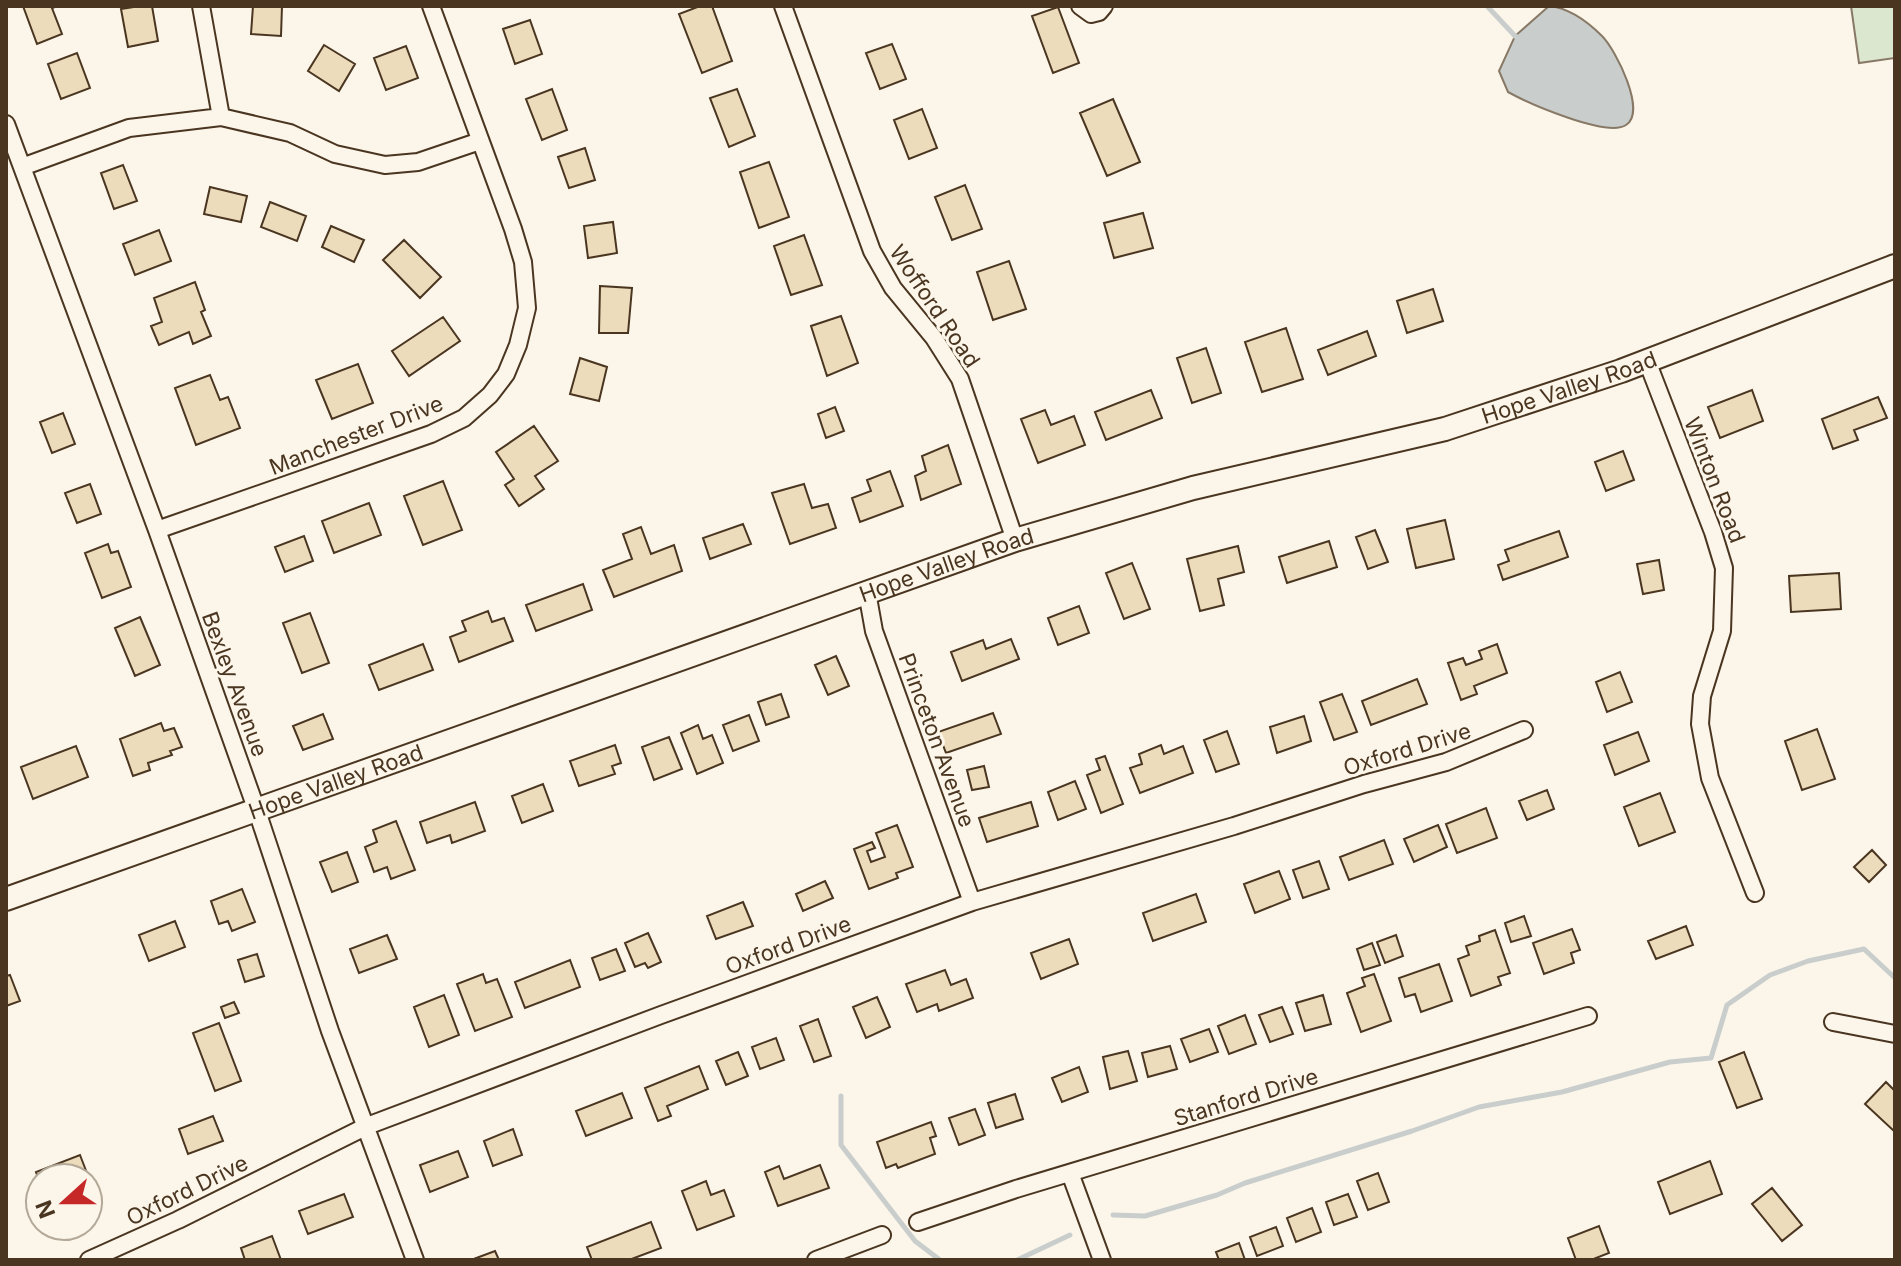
<svg xmlns="http://www.w3.org/2000/svg" width="1901" height="1266" font-family="Inter,sans-serif">
<rect width="100%" height="100%" fill="#fbf6e9"/>
<path fill="#dce7d0" stroke="#887966" stroke-width="2" d="M1851 6H1895V58L1859 63Z"/>
<path fill="#c9cecd" stroke="#887966" stroke-width="2" d="M1549 6C1569 8 1588 22 1602 36 1616 50 1647 112 1626 125 1607 138 1528 103 1508 92L1499 71 1515 36Z"/>
<g fill="none" stroke-linecap="round" stroke-linejoin="round">
<path stroke="#c9cecd" stroke-width="5" d="M1487 6 1515 36 1520 39
M841 1096V1145L915 1241 940 1260
M1113 1215 1145 1216 1217 1195 1245 1183 1412 1131 1479 1107 1562 1092 1670 1062 1711 1058 1727 1005 1770 975 1808 961 1864 949 1895 978
M1017 1260 1070 1235"/>
</g>
<path fill="#ecdcbc" stroke="#4a3520" stroke-width="2" d="M23 6H58L52 8 62 34 37 44Z
M140 6H152L158 41 128 47 121 9Z
M253 6H282L281 36 251 34Z
M700 6H712L732 61 702 73 679 14Z
M1058 7 1079 63 1053 73 1032 16Z
M530 20 542 54 515 64 503 29Z
M892 44 906 79 880 89 866 53Z
M324 45 355 64 339 91 308 71Z
M406 46 418 78 386 90 374 58Z
M77 53 90 88 61 99 48 64Z
M552 89 567 130 542 140 526 99Z
M737 89 755 136 729 147 710 98Z
M1113 99 1140 162 1107 176 1080 113Z
M922 109 937 148 909 159 894 120Z
M585 148 595 180 569 188 558 157Z
M769 162 789 217 759 228 740 172Z
M123 165 137 201 114 209 101 173Z
M965 185 982 229 952 240 935 197Z
M210 187 247 196 241 222 204 214Z
M270 202 306 216 297 241 261 227Z
M1143 213 1153 248 1114 258 1104 223Z
M613 222 617 253 588 258 584 226Z
M331 226 364 240 354 262 322 247Z
M159 230 171 261 135 275 123 244Z
M804 235 822 285 791 295 774 246Z
M404 240 441 277 420 298 383 260Z
M1009 261 1026 309 993 320 977 272Z
M195 282 205 310 201 312 211 336 193 344 189 332 159 345 151 326 162 322 154 298Z
M600 286 632 288 628 333H599Z
M1433 289 1443 321 1407 333 1397 301Z
M841 316 858 363 827 376 811 326Z
M443 317 460 341 409 376 392 351Z
M1286 328 1303 379 1262 392 1245 342Z
M1367 331 1376 356 1328 375 1318 350Z
M1206 348 1221 393 1192 403 1177 358Z
M580 358 607 367 599 401 570 394Z
M358 364 373 403 332 419 316 380Z
M210 375 220 400 228 397 240 428 196 445 175 388Z
M1151 390 1162 418 1106 440 1095 412Z
M1752 390 1763 421 1720 438 1708 407Z
M1878 397 1887 418 1854 430 1858 440 1833 449 1822 419Z
M835 407 844 431 826 438 818 414Z
M1045 410 1051 425 1074 416 1085 445 1038 463 1021 419Z
M63 413 75 444 52 453 40 422Z
M534 426 558 461 535 476 544 489 519 506 505 485 514 479 496 452Z
M948 445 961 484 921 500 915 476 926 471 922 456Z
M1623 451 1634 480 1606 491 1595 462Z
M890 471 903 506 860 522 852 498 871 491 867 480Z
M443 481 462 530 423 545 404 496Z
M90 484 101 514 77 523 65 493Z
M804 484 812 508 828 504 836 528 790 544 772 493Z
M369 503 381 535 334 553 322 521Z
M1445 520 1454 559 1416 568 1407 529Z
M743 524 751 544 710 559 703 538Z
M641 527 651 554 674 545 682 571 614 597 603 570 632 559 623 534Z
M1375 530 1388 562 1368 569 1356 537Z
M1559 531 1568 557 1503 580 1498 565 1509 561 1505 550Z
M304 536 313 561 285 572 275 547Z
M1329 541 1337 567 1287 583 1279 557Z
M108 544 111 553 118 551 131 587 102 598 85 553Z
M1238 546 1244 572 1218 579 1224 605 1200 611 1187 559Z
M1659 560 1664 590 1643 594 1637 564Z
M1132 563 1150 609 1124 619 1106 573Z
M1839 573 1841 609 1791 612 1789 576Z
M583 584 592 610 536 631 526 605Z
M1079 606 1089 633 1058 645 1048 618Z
M488 611 492 622 504 618 513 641 459 662 450 637 466 631 462 621Z
M310 613 329 663 302 673 283 623Z
M140 617 160 665 135 676 115 628Z
M1011 639 1019 659 962 681 951 652 983 640 986 649Z
M423 644 433 670 379 690 369 665Z
M1497 644 1507 673 1474 686 1477 694 1461 700 1448 663 1463 658 1466 665 1482 659 1479 651Z
M836 656 849 686 828 695 815 665Z
M1620 672 1632 702 1607 712 1596 682Z
M1417 679 1427 704 1371 725 1362 701Z
M781 694 789 717 766 725 758 702Z
M1342 694 1357 732 1334 740 1320 702Z
M993 713 1001 734 946 753 938 732Z
M323 714 333 739 303 750 293 726Z
M749 715 759 741 733 751 723 725Z
M1304 716 1311 741 1277 753 1270 727Z
M161 723 164 731 174 728 182 747 170 751 172 755 148 763 150 770 133 776 120 739Z
M698 725 703 739 712 735 723 763 697 774 681 733Z
M1817 729 1835 779 1802 790 1785 741Z
M1227 731 1239 764 1216 772 1204 740Z
M1638 732 1649 761 1615 775 1604 745Z
M669 737 682 769 654 780 642 747Z
M615 745 621 763 612 766 615 774 579 786 570 761Z
M1161 745 1164 754 1183 746 1193 773 1140 793 1130 768 1142 764 1139 754Z
M76 746 88 777 33 799 21 767Z
M1105 756 1123 804 1101 813 1087 775 1100 770 1096 759Z
M984 766 989 787 972 790 967 770Z
M1075 781 1086 809 1058 820 1048 792Z
M543 784 553 811 522 823 512 796Z
M1547 790 1554 809 1527 820 1519 801Z
M1660 793 1675 832 1639 846 1624 807Z
M475 802 485 831 452 843 450 835 427 843 420 822Z
M1031 802 1038 826 987 842 979 818Z
M1486 808 1497 838 1457 853 1446 824Z
M396 821 415 870 391 879 387 867 374 872 365 847 377 842 373 830Z
M897 825 913 867 896 873 898 878 869 889 854 849 872 842 875 848 867 851 871 862 885 857 876 833Z
M1438 825 1447 847 1414 862 1404 839Z
M1384 840 1393 864 1349 880 1340 857Z
M1872 850 1886 865 1869 882 1854 867Z
M347 852 358 882 332 892 320 862Z
M1319 861 1329 889 1303 898 1293 870Z
M1279 871 1290 899 1255 913 1244 884Z
M825 881 833 898 803 911 796 894Z
M242 889 255 922 232 931 228 921 219 924 211 901Z
M1196 894 1206 922 1153 941 1143 913Z
M743 902 753 926 716 939 707 916Z
M1524 916 1531 936 1511 942 1505 923Z
M175 921 185 947 149 961 139 935Z
M1686 926 1693 945 1656 959 1648 941Z
M1572 929 1580 950 1571 953 1574 963 1544 974 1533 943Z
M1495 930 1510 973 1498 977 1501 985 1471 996 1458 959 1469 955 1466 946 1480 941 1479 936Z
M648 933 661 962 648 968 645 963 635 967 625 943Z
M387 935 397 959 359 973 350 949Z
M1396 935 1403 956 1385 963 1377 942Z
M1069 939 1078 964 1041 979 1031 953Z
M1372 943 1380 965 1364 970 1357 949Z
M616 949 625 971 600 980 592 958Z
M257 954 264 976 245 982 238 960Z
M570 960 580 987 525 1008 515 982Z
M1439 964 1452 1001 1421 1012 1415 994 1405 997 1399 978Z
M945 970 951 985 966 979 973 998 939 1011 937 1004 917 1012 906 984Z
M483 974 486 983 497 979 512 1017 475 1031 457 984Z
M1374 974 1391 1021 1361 1032 1347 993 1365 986 1362 978Z
M10 975 20 1001 6 1006V976Z
M444 995 459 1035 429 1047 414 1007Z
M1323 995 1331 1024 1305 1031 1296 1003Z
M877 997 890 1027 866 1038 853 1007Z
M234 1002 239 1013 225 1018 221 1007Z
M1282 1007 1293 1034 1270 1042 1259 1015Z
M1245 1015 1256 1044 1229 1054 1218 1026Z
M818 1019 831 1056 814 1062 800 1026Z
M219 1023 241 1081 215 1091 193 1033Z
M1209 1029 1218 1052 1190 1062 1181 1039Z
M776 1038 784 1060 760 1069 752 1047Z
M1170 1046 1177 1069 1148 1077 1142 1053Z
M1128 1051 1137 1081 1110 1089 1103 1057Z
M738 1052 748 1076 726 1085 716 1061Z
M1744 1052 1762 1099 1737 1108 1719 1062Z
M699 1066 708 1089 667 1106 671 1116 658 1121 645 1088Z
M1079 1067 1088 1092 1062 1102 1052 1078Z
M1886 1082 1895 1091V1132L1865 1104Z
M622 1093 632 1118 586 1136 576 1111Z
M1015 1094 1023 1119 996 1128 988 1103Z
M975 1109 985 1135 959 1145 949 1118Z
M213 1116 223 1141 188 1154 179 1129Z
M931 1122 936 1136 930 1138 935 1154 898 1168 896 1164 886 1168 877 1142Z
M513 1129 522 1155 493 1166 484 1141Z
M458 1151 468 1177 430 1192 420 1165Z
M80 1155 90 1181 88 1178H40V1183L36 1172Z
M1710 1161 1722 1194 1670 1214 1658 1182Z
M820 1165 829 1188 778 1206 765 1172 779 1166 784 1179Z
M1378 1173 1389 1202 1368 1210 1357 1181Z
M706 1181 711 1195 724 1190 734 1216 697 1230 682 1191Z
M1772 1188 1802 1225 1782 1241 1752 1204Z
M344 1194 353 1217 308 1234 299 1211Z
M1348 1194 1357 1217 1334 1225 1326 1202Z
M1312 1208 1321 1232 1296 1242 1287 1218Z
M651 1222 661 1248 629 1260H592L587 1247Z
M1599 1226 1609 1253 1591 1260H1576L1568 1238Z
M1276 1227 1283 1246 1257 1256 1250 1237Z
M272 1236 281 1260H245L241 1248Z
M1239 1243 1245 1260H1219L1216 1252Z
M495 1251 499 1260H471Z"/>
<g fill="none" stroke-linecap="round" stroke-linejoin="round">
<g stroke="#4a3520" stroke-width="20">
<path id="street" d="M201 6 221 117
M783 6 872 251 893 288 934 338 960 379 1015 540
M1080 6 1091 14 1099 12 1104 6
M6 124 157 530 257 811 330 1031 415 1260
M22 167 129 128 221 117 290 133 335 154 385 165 418 162 480 141
M1647 361 1713 532 1724 568 1722 631 1702 696 1700 724 1710 778 1755 893
M157 530 431 434 464 418 490 395 506 374 518 345 527 308 523 262 513 229 431 6
M867 592 874 631 972 902
M1833 1022 1895 1034
M1070 1173 1102 1260
M918 1222 1016 1189 1588 1016
M89 1260 178 1220 367 1126 661 1015 972 902 1234 826 1364 784 1446 762 1524 730
M816 1260 882 1235"/>
</g>
<g stroke="#4a3520" stroke-width="26">
<g id="secondary">
<path id="s1" d="M6 899 1015 540 1193 488 1445 429 1621 371 1895 266"/>
</g>
</g>
<use href="#street" stroke="#fbf6e9" stroke-width="16"/>
<use href="#secondary" stroke="#fbf6e9" stroke-width="22"/>
</g>
<g text-anchor="middle" stroke-width="6" stroke-linejoin="round" paint-order="stroke">
<g font-size="22" fill="#4a3520" stroke="#fbf6e9">
<text transform="translate(935 306) rotate(56)" y="8">Wofford Road</text>
<text dy="8" stroke="none"><textPath href="#s1" startOffset="1646">Hope Valley Road</textPath></text>
<text transform="translate(356 435) rotate(-21)" y="8">Manchester Drive</text>
<text transform="translate(1715 480) rotate(69)" y="8">Winton Road</text>
<text dy="8" stroke="none"><textPath href="#s1" startOffset="998">Hope Valley Road</textPath></text>
<text transform="translate(235 684) rotate(70)" y="8">Bexley Avenue</text>
<text transform="translate(937 740) rotate(70)" y="8">Princeton Avenue</text>
<text transform="translate(1407 749) rotate(-17)" y="8">Oxford Drive</text>
<text dy="8" stroke="none"><textPath href="#s1" startOffset="350">Hope Valley Road</textPath></text>
<text transform="translate(788 945) rotate(-20)" y="8">Oxford Drive</text>
<text transform="translate(1246 1097) rotate(-17)" y="8">Stanford Drive</text>
<text transform="translate(187 1190) rotate(-26)" y="8">Oxford Drive</text>
</g>
</g>
<rect width="1901" height="1266" fill="none" stroke="#4a3520" stroke-width="16"/>
<g transform="translate(64 1202) rotate(249)"><circle r="38" fill="#fbf6e9" stroke="#b4a999" stroke-width="2"/>
<path d="M0-6L14 30L0 20L-14 30Z" fill="#c62828"/>
<text y="-12" font-size="22" font-weight="bold" text-anchor="middle" fill="#4a3520">N</text>
</g>
</svg>
